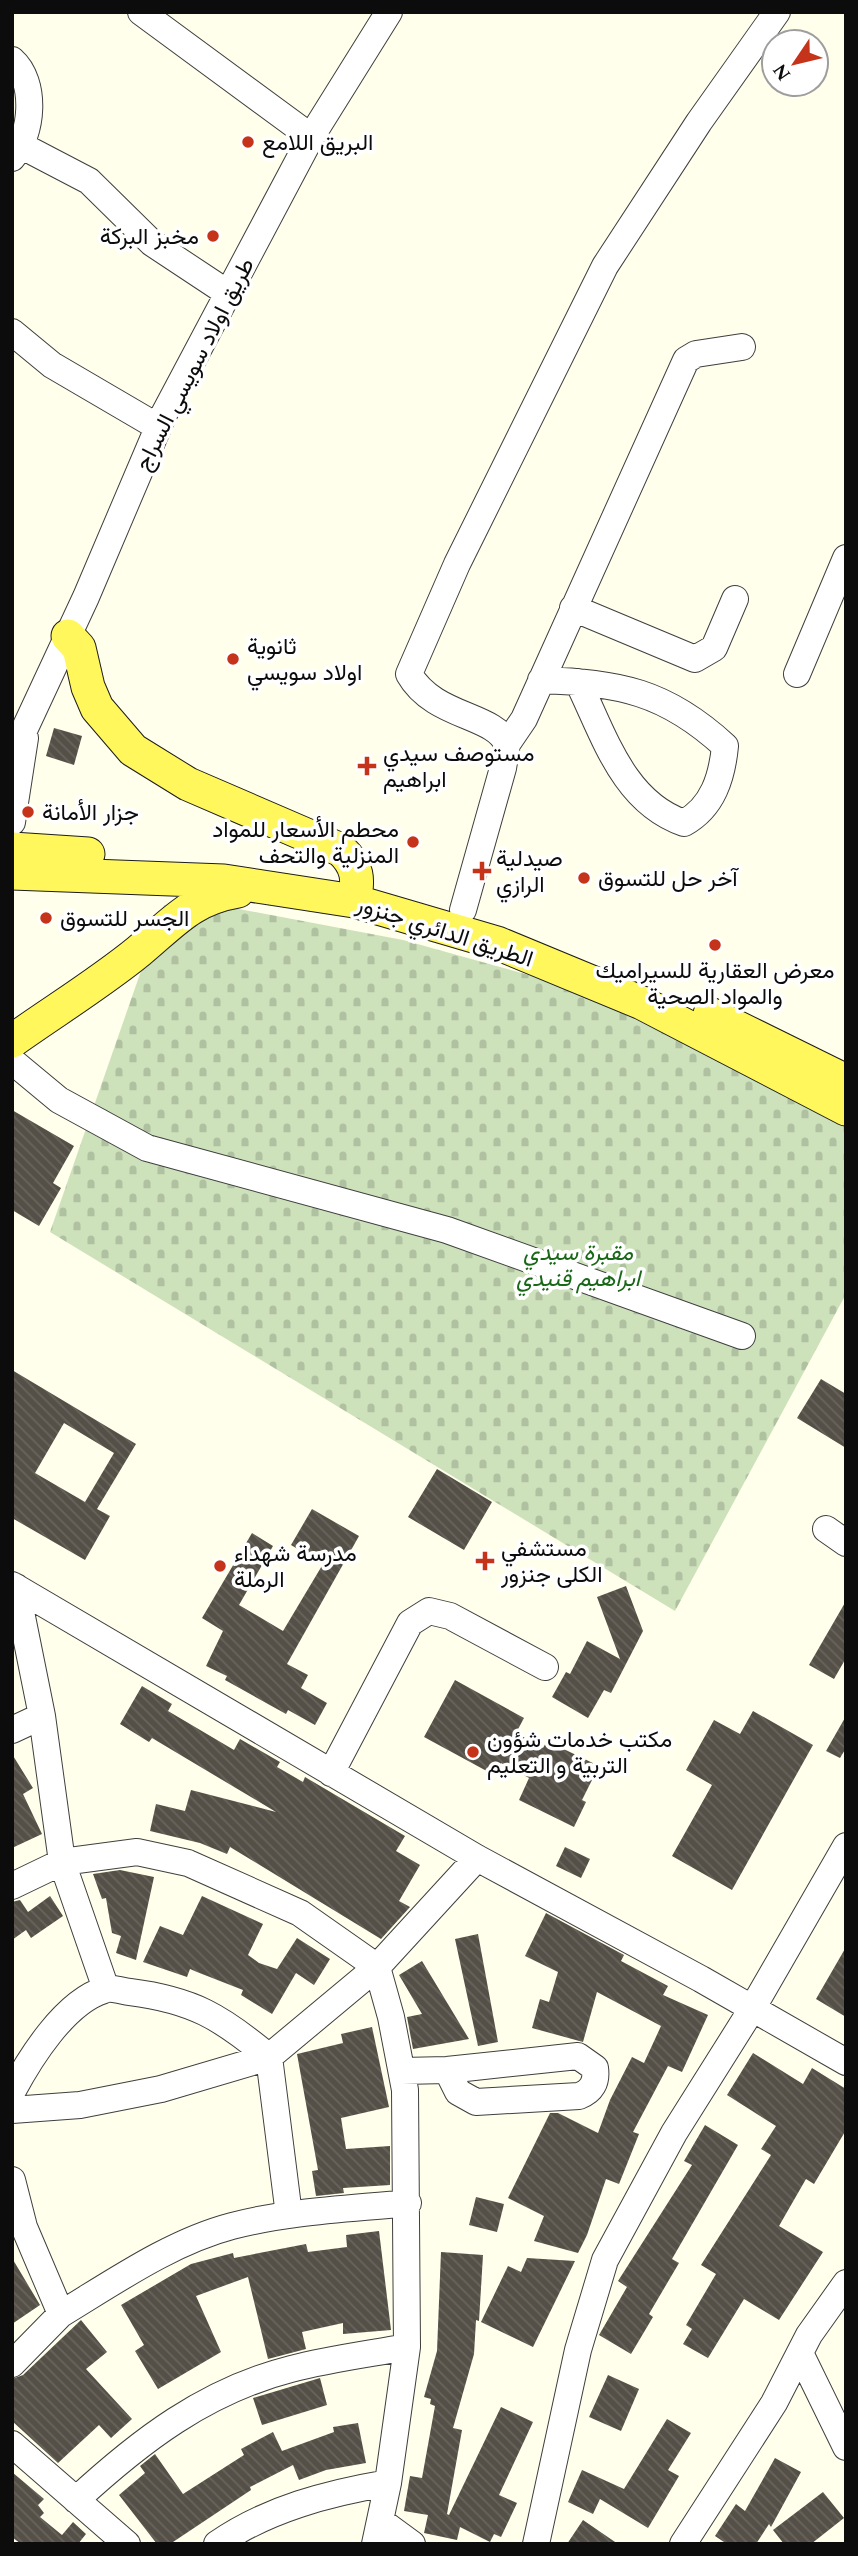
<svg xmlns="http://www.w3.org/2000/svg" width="858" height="2556" font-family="Spectral,Vazirmatn,serif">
<defs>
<pattern id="cemetery-stones" width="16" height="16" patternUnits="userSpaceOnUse" patternTransform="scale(1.75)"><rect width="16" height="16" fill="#cde2bb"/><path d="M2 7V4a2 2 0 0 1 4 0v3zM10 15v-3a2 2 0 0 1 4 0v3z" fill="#afc1a0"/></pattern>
<pattern id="building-back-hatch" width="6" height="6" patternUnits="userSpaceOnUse" patternTransform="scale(1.75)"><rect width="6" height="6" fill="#555047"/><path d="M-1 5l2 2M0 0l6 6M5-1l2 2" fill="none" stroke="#68645d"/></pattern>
</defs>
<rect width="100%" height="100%" fill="#ffffeb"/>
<path fill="url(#cemetery-stones)" d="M202 902 403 940 561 984 751 1075 846 1127V1294L675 1611 50 1232 164 905Z"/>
<path fill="url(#building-back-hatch)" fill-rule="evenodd" d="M54 728 82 736 74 765 46 756Z
M12 1110 74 1146 53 1183 61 1188 39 1226 12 1210Z
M12 1370 136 1444 97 1509 110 1516 85 1560 12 1518ZM64 1423 114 1453 85 1502 35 1473Z
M821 1379 846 1394V1448L797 1418Z
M437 1469 492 1502 464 1550 408 1517Z
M312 1509 359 1536 287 1664 308 1675 301 1688 327 1703 315 1725 288 1710 286 1714 225 1680 227 1676 206 1666 223 1631 202 1618 252 1533 273 1546 239 1605 283 1631 323 1564 291 1545Z
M626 1586 643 1631 611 1693 604 1690 588 1718 552 1697 566 1672 570 1674 587 1641 620 1659 597 1597Z
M846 1601V1658L834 1679 809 1665Z
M455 1680 524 1718 516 1733 543 1748 547 1741 599 1766 582 1800 586 1802 574 1827 519 1800 529 1778 501 1763 494 1775 424 1737Z
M142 1686 172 1704 168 1711 234 1750 240 1739 280 1762 277 1767 303 1782 305 1777 405 1836 396 1851 420 1865 399 1901 410 1907 381 1939 230 1847 227 1854 200 1843 150 1831 156 1804 185 1811 191 1790 276 1812 152 1738 149 1742 120 1724Z
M753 1711 813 1745 732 1890 672 1856 712 1785 686 1770 714 1720 740 1734Z
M846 1716V1748L840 1758 826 1751Z
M12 1754 33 1788 23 1794 42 1834 12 1848Z
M565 1847 590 1859 581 1878 556 1866Z
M120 1870 154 1877 136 1960 116 1953 121 1936 112 1933 106 1898 102 1899 93 1874Z
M50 1896 63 1916 31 1938 26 1930 12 1940V1902L20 1900 28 1912Z
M202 1896 263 1924 248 1955 259 1963 277 1969 297 1938 330 1959 314 1985 296 1973 272 2014 241 1995 243 1990 197 1972 190 1969 187 1977 143 1962 160 1926 183 1935Z
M546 1913 624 1955 621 1961 668 1986 663 1995 708 2015 682 2072 668 2066 633 2132 639 2134 619 2184 606 2179 587 2235 578 2253 534 2241 544 2216 508 2198 550 2113H558L598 2133 610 2100 632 2057 644 2063 661 2026 597 1992 583 2042 532 2028 540 1999 549 2002 558 1972 525 1956Z
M478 1934 498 2042 478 2046 455 1939Z
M846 1947V2017L816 1999Z
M422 1961 469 2039 413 2049 407 2017 422 2014 399 1975Z
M372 2027 389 2107 341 2118 346 2149 390 2146V2185L343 2188 344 2193 316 2196 312 2171 318 2170 297 2054 343 2043 341 2034Z
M753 2053 803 2084 812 2068 846 2089V2130L814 2184 806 2179 779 2226 823 2252 779 2320 744 2299 708 2358 683 2344 692 2329 686 2325 716 2274 701 2265 771 2155 761 2149 776 2126 727 2095Z
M705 2125 738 2145 672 2259 679 2263 649 2314 653 2317 631 2354 599 2335 627 2287 618 2281 692 2165 684 2161Z
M476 2197 504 2204 497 2232 469 2225Z
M379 2231 391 2330 343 2334V2323L302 2332 306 2349 268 2359 248 2277 196 2296 221 2352 158 2389 135 2351 144 2345 121 2305 191 2264 233 2253 234 2258 306 2244 308 2252 347 2247 346 2235Z
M441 2252 483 2255 479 2321 476 2320 474 2354 453 2428 462 2430 447 2514 449 2515 501 2407 533 2422 499 2495 517 2503 501 2537 494 2534 490 2542 460 2527 457 2540 424 2533 428 2515 404 2511 410 2476 422 2478 435 2406 430 2404 431 2399 424 2397 437 2351Z
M12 2258 40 2305 12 2324Z
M527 2258 575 2261 533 2347 481 2322 508 2266 521 2272Z
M81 2320 107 2352 86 2369 132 2419 111 2438 99 2425 58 2463 12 2421V2379L23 2375Z
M608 2375 639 2389 621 2431 589 2417Z
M320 2378 327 2405 262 2425 253 2398Z
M667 2419 691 2433 668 2470 679 2476 648 2528 600 2499 593 2514 568 2502 582 2470 624 2489Z
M358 2423 366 2463 326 2470 299 2480 293 2465 250 2487 251 2490 170 2544H157L119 2495 145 2473 140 2466 155 2454 183 2494 244 2455 241 2449 273 2432 282 2451 334 2432 333 2427Z
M775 2458 801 2472 771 2527 769 2524 756 2544H727L715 2536 736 2504 745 2511Z
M12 2472 44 2499 38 2505 44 2513 40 2517 62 2535 73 2522 86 2534 78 2544H21L12 2537Z
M823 2492 844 2518 811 2544H784L773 2530Z
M583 2520 618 2544H567Z"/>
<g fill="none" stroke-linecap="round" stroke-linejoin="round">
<g stroke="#3f3f3f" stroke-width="28">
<path id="minor" d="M141 12 311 137
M12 60C37 82 33 134 12 158
M22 146 89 181 152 243 229 294
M12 332 52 365 158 427
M573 608 695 659 714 648 735 599
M797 674 846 558
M541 680C619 683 665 691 725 746 722 777 713 807 684 823 623 802 604 735 578 682
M507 744 524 719 686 360 696 354 742 347
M12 756 86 597 163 416 311 137 389 12
M12 822 25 738
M463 910 503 768 507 744C495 714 434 718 409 674L457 564 605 266 699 122 777 12
M12 1061 59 1100 147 1148 447 1230 742 1336
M826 1529 846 1543
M12 1585 477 1858 701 1979 846 2062
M16 1587 42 1716 62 1862 106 1989
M12 1730 42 1716
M331 1773 410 1623 429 1611 450 1616 545 1667
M12 1886 62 1862 137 1852 188 1863 300 1913 377 1967 391 2017 405 2090 407 2347 388 2483 375 2544
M402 2071 447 2070 578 2056 595 2068C597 2082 592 2091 579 2096L476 2102 458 2092 447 2070
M12 2092C30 2058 65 2002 104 1990 111 1987 122 1991 130 1992 193 2000 221 2017 269 2057L289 2215
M12 2110 80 2105 161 2089 269 2057 377 1967 477 1858
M12 2180 24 2227 61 2314C114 2282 171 2242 232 2226 289 2211 349 2209 408 2203
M800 2353 846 2447
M12 2364 61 2314
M12 2444 127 2544
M76 2500C140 2441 205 2391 291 2369 329 2359 369 2354 407 2347
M382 2522 412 2544
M217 2544C267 2509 329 2493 388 2483
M536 2544 578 2350 605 2260 674 2133 752 2009 846 1846
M683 2544 774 2403 809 2335 846 2283"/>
</g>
<g stroke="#1d1d1d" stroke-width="35">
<path id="major" d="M68 636 79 648 88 687 97 708 133 750 188 784 341 850C358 866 359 880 354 901
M12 849 88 854
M12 873 224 881 354 901 497 943 642 1003 846 1109
M710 1014 846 1081
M12 1041C54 1011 100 983 139 951 174 922 191 899 238 891"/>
</g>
<use href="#minor" stroke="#fff" stroke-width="26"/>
<use href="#major" stroke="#fff75b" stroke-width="33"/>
</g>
<g fill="#c5341a" stroke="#fff" stroke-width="2.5">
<circle cx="248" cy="142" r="7"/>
<circle cx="213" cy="236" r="7"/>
<circle cx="233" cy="659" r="7"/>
<path d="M363.5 755.5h7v7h7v7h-7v7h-7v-7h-7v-7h7z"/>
<circle cx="28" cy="812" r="7"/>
<circle cx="413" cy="842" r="7"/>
<path d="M478.5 860.5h7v7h7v7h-7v7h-7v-7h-7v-7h7z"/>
<circle cx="584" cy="878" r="7"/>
<circle cx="46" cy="918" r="7"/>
<circle cx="715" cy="945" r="7"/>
<path d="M481.5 1550.5h7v7h7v7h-7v7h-7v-7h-7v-7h7z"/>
<circle cx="220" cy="1566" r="7"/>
<circle cx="473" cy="1752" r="7"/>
</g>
<g text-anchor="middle" stroke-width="7" stroke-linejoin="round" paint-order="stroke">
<g font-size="23" fill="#0c0c0c" stroke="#fff" text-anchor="start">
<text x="262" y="150">البريق اللامع</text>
<text x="199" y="244" text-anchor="end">مخبز البركة</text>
<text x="247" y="654">ثانوية<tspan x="247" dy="26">اولاد سويسي</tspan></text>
<text x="383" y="761">مستوصف سيدي<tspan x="383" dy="26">ابراهيم</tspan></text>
<text x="42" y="820">جزار الأمانة</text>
<text x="399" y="837" text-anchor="end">محطم الأسعار للمواد<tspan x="399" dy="26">المنزلية والتحف</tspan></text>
<text x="496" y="866">صيدلية<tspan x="496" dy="26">الرازي</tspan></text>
<text x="598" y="886">آخر حل للتسوق</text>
<text x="60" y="926">الجسر للتسوق</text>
<text x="715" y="978" text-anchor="middle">معرض العقارية للسيراميك<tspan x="715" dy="26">والمواد الصحية</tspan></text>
<text x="501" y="1556">مستشفي<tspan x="501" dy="26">الكلى جنزور</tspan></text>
<text x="234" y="1561">مدرسة شهداء<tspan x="234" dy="26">الرملة</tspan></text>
<text x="487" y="1747">مكتب خدمات شؤون<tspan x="487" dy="26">التربية و التعليم</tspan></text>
</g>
<g font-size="23" fill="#0c0c0c" stroke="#fff">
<text transform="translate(194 364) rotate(-63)" y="8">طريق اولاد سويسي السراج</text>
<text transform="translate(445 931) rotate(18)" y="8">الطريق الدائري جنزور</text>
</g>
<g font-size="23" font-style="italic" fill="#196818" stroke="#fff">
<text x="578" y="1260">مقبرة سيدي<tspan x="578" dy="26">ابراهيم قنيدي</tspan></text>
</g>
</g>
<rect width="858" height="2556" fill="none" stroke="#0c0c0c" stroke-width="28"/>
<g transform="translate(795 63) rotate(235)"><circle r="33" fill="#ffffff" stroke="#9e9e9e" stroke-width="2"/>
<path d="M0-5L12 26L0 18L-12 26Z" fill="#c5341a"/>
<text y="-10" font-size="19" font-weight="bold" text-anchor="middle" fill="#0c0c0c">N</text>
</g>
</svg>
